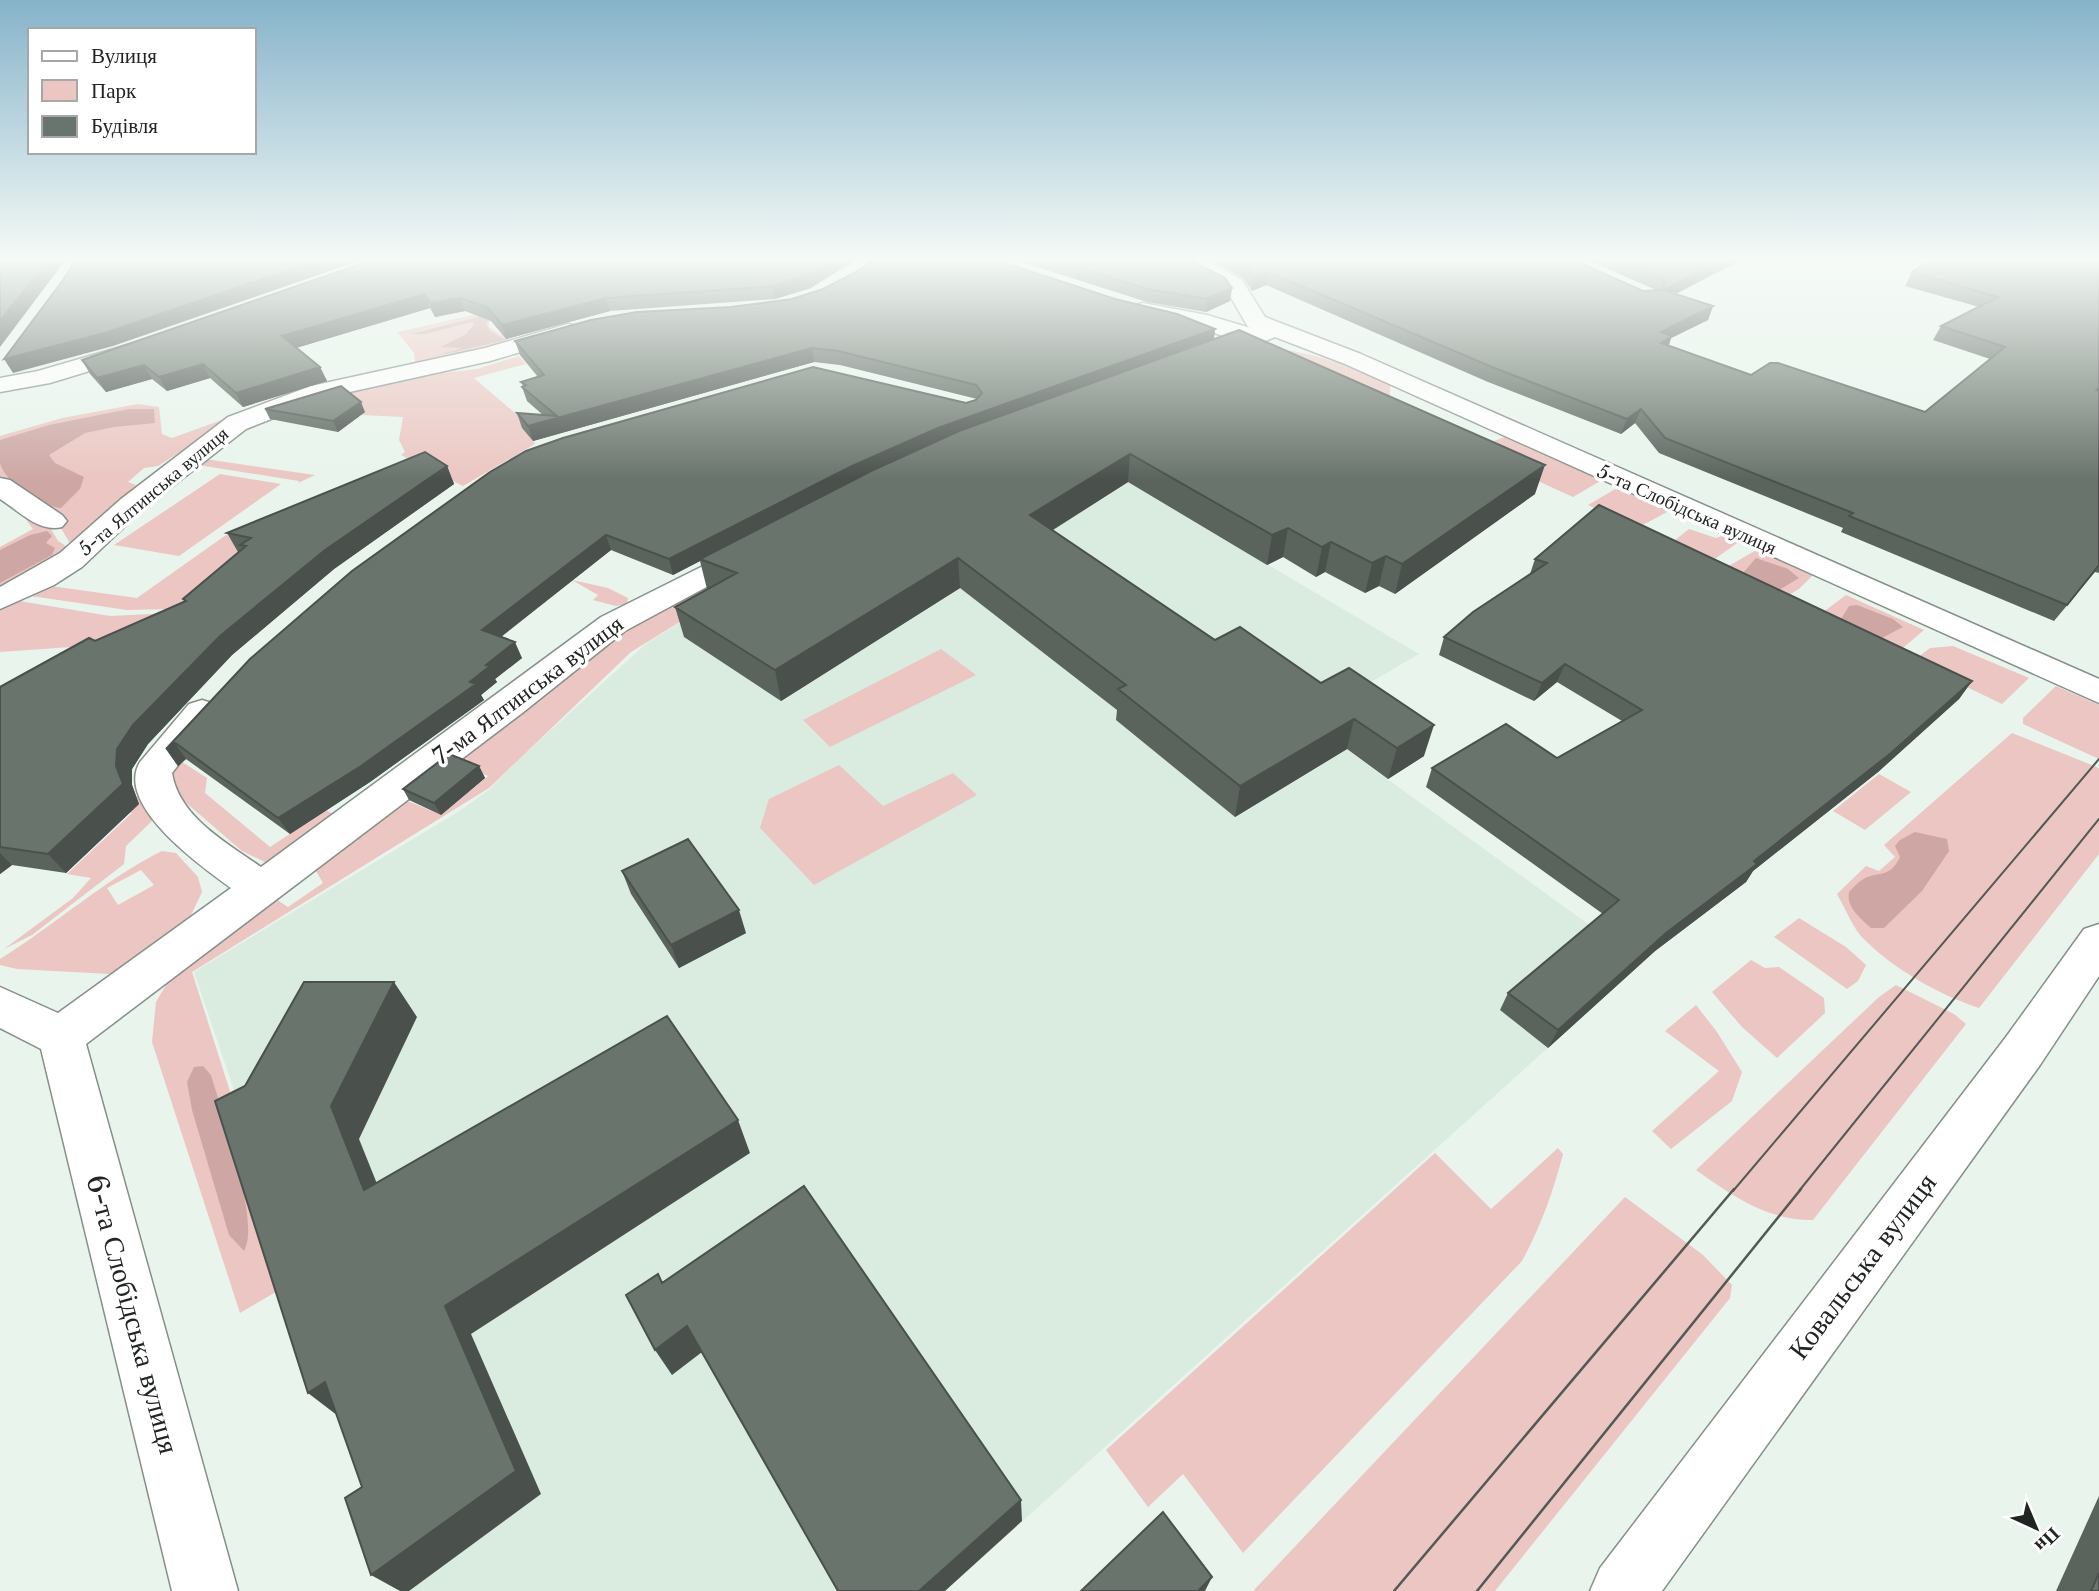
<svg xmlns="http://www.w3.org/2000/svg" width="2099" height="1591" font-family="'Libre Baskerville',serif">
<rect width="100%" height="100%" fill="#e8f4ec"/>
<path fill="#d9ecdf" d="M1038 429 1419 654 1316 714 1347 750 1642 963 945 1591H404L194 972 461 810 490 789 519 759 647 643 826 533Z"/>
<path fill="#ebc6c2" fill-rule="evenodd" d="M518 305 489 322V327L511 341 427 363H415L414 353 397 332Z
M1264 348C1308 350 1349 366 1390 384V403Z
M519 356 526 364 474 378 522 419 535 444 463 486 401 455 405 452 399 440 403 417 342 414 310 400 416 376 477 369Z
M138 404 159 407 162 434 172 438 241 413 158 466 144 468 128 482 136 485 71 545 52 513 0 483V436L62 418Z
M1505 437 1602 480 1573 497 1469 450Z
M205 459 315 475 298 483 299 481 198 465Z
M220 474 281 484 179 556 114 545Z
M1617 488 1669 511 1637 528 1588 505Z
M19 510 47 522 58 541 69 548 0 590V547L33 529Z
M1689 529 1716 538 1726 535 1740 541 1709 563 1669 545Z
M825 532 631 652 489 788 192 972 291 1283 240 1313 152 1042 156 1002 169 980 271 896 288 907 323 883 312 864 398 797 441 815 488 776 448 759 627 621Z
M226 535 243 538 249 535 212 608 127 610 24 595 43 585 137 598Z
M1758 549 1815 573 1799 589 1782 599 1722 570Z
M572 580 608 588 628 598 627 604 616 606 593 600 598 595Z
M1846 595 1924 630 1897 653 1818 616Z
M13 600 110 616 171 613 85 646 0 652V606Z
M1953 646 2029 678 2002 704 1913 661 1930 648Z
M941 649 976 675 830 747 803 720Z
M2056 686 2099 705V759L2023 724V718Z
M2012 733 2099 768V854L1979 1008C1940 995 1895 970 1866 941 1853 930 1846 909 1837 894L1866 866 1879 871 1895 857 1884 845Z
M176 758 207 778 205 793 270 847 326 810 340 818 294 849 267 863 242 851 177 795 173 774Z
M839 765 883 806 953 773 977 795 814 885 760 828 769 799Z
M1879 774 1911 792 1865 830 1833 811Z
M140 794 153 820 126 846 124 864 32 935 4 949 73 898 91 878 67 874 132 813 103 808 132 801Z
M162 851 176 853 198 877 202 892 182 934 148 957 110 974 17 969 0 965V959C55 925 104 880 162 851ZM141 870 154 885 118 905 107 888Z
M1799 918 1846 947 1866 965 1858 981 1847 989 1774 937Z
M1751 960 1765 968 1779 967 1824 998 1825 1013 1777 1058 1742 1027 1712 992Z
M1896 985 1954 1014 1966 1024 1813 1220C1766 1220 1734 1197 1696 1170L1879 997Z
M1696 1005 1717 1032 1742 1072 1732 1101 1671 1149 1652 1131 1719 1071 1665 1031Z
M1558 1148 1563 1154C1553 1192 1541 1226 1522 1261L1243 1553 1183 1474 1148 1507 1106 1450 1435 1153 1491 1209Z
M1625 1197 1703 1255 1732 1285 1730 1298 1495 1591H1253Z"/>
<path fill="#cea7a4" d="M505 310 486 323 490 331 506 340 436 356 463 348 441 347 466 334 474 325 472 322 425 334H412Z
M129 409H154L155 423 114 427 85 433 49 455 55 463 84 477 80 489 61 508C40 506 6 484 0 463 0 456 0 447 0 440L49 425Z
M47 531 52 536 46 543 55 548 52 555 0 583V550L30 535Z
M1756 558 1788 569 1799 578 1779 590 1743 573Z
M1857 605 1893 619 1903 627 1880 639 1841 619 1849 606Z
M1915 832 1947 839 1949 851 1922 891 1884 928H1871C1860 918 1846 907 1849 892 1853 888 1857 883 1862 880 1877 870 1889 880 1900 857L1895 846 1900 840Z
M203 1066 211 1075C221 1110 261 1222 244 1251L229 1235 192 1110 187 1082 194 1067Z"/>
<g fill="none" stroke-linecap="round" stroke-linejoin="round">
<g stroke="#859088" stroke-width="3">
<path id="minor" d="M1182 258H1202L1242 280 1265 317 1361 354 2099 679V703L1345 364 1275 337 1216 362H1200L1196 357 1200 352 1231 339 1201 328 1135 315 1132 310 1135 305 1143 303 1207 315 1254 329 1248 327 1226 289 1187 268Z
M568 324 576 326 580 331 576 336 490 361 327 397 246 429 141 511 82 567 54 585 0 609V587L60 553 121 499 228 417 311 386 485 348Z
M134 343 142 345 146 350 142 355 50 383 0 392V378L38 371Z
M0 478 10 480 62 515 67 521 62 527C39 533 19 511 0 499Z
M751 542 762 545 766 551 762 557 625 631 521 714 86 1044 238 1591H172L41 1049 0 1028V987L58 1013 231 888C202 867 114 805 140 762L189 704 202 700 215 704 220 712 172 773C179 817 227 843 261 867L601 617Z
M2099 924V976L2040 1065 1662 1591H1590L1600 1568 2006 1037 2084 929Z"/>
</g>
<use href="#minor" fill="#fff" fill-rule="evenodd"/>
<path stroke="#535955" stroke-width="2" d="M1733 1191 2099 759
M1799 1191 2099 819"/>
<path stroke="#535955" stroke-width="2.5" d="M1394 1591 1734 1189
M1477 1591 1801 1189"/>
</g>
<path fill="#5a645d" d="M378 258 811 288 775 299 610 311 506 339 491 321 465 311 435 317 430 308 296 348 320 367 327 381 243 407 210 378 167 391 152 379 106 392 90 374 82 360Z
M1009 258H1187L1232 288 1230 301 1206 312 1147 302Z
M1207 258H1569L1643 291 1656 290 1583 258H1744L1676 294 1713 306 1708 320 1671 338 1669 345 1751 375 1925 412 1990 359 1933 340 1941 326 1979 307 1905 286 1912 272 2099 264V573L2095 572 2054 621 1841 532 1843 528 1659 453 1635 423 1621 434 1488 382 1266 285 1252 291 1243 278Z
M2085 258H2099V261Z
M1014 266 1115 299 1215 329 1214 339 1535 494 1395 594 1379 586 1365 593 1325 572 1316 577 1283 557 1267 565 1128 482 1053 530 1215 640 1424 756 1388 779 1347 749 1235 817 1116 720 1117 710 960 588 781 701 684 637 675 607 707 589 700 561 673 575 611 550 501 637 522 658 495 679 497 682 481 695 484 700 370 782 290 834 186 759 178 766 166 749 250 659 977 399 840 365 814 362 533 441 522 428 517 413 543 415 527 401 522 387 523 386 521 382 538 377 520 355 515 341 792 299 823 289 854 273Z
M265 409 365 412 338 432 270 419Z
M447 466 454 484 334 569 232 655 148 744 132 769V785L139 804 66 873 12 865 0 874V687L95 641 185 601 183 599 239 552H238L227 533Z
M1535 559 1972 681 1959 699 1878 772 1753 871 1746 882 1655 951 1548 1048 1500 1010 1508 993 1603 914 1426 787 1432 768 1557 758 1622 721 1557 682 1534 701 1439 655 1444 637 1530 574Z
M479 766 485 778 441 815 409 800 403 789Z
M622 871 746 933 679 968 631 894Z
M2099 1496V1591H2056Z"/>
<path fill="#4a514c" d="M50 258H67L0 347V321Z
M324 258H367L113 346 13 373 4 359Z
M837 258H859L811 288 775 299 773 286Z
M1725 258H1744L1658 303 1663 290Z
M1268 272 1266 285 1252 291 1254 278Z
M1232 288 1230 301 1206 312 1207 299Z
M425 294 430 308 289 350 282 336Z
M460 298 465 311 435 317 430 303Z
M606 298 610 311 506 339 502 325Z
M1713 306 1708 320 1671 338 1667 350 1660 344 1661 332Z
M1215 329 1213 343 700 559V561L673 575 669 559 850 467 938 428Z
M812 348 814 362 533 441 528 426Z
M203 364 210 378 167 391 159 377Z
M144 365 152 379 106 392 97 378Z
M320 367 327 381 243 407 236 393Z
M361 402 365 412 338 432 333 421Z
M1641 409 1635 423 1621 434 1627 419Z
M1130 454 1128 482 1030 544V515Z
M1545 465 1535 494 1395 594 1402 564Z
M447 466 454 484 334 569 232 655 148 744 132 769V785L139 804 66 873 48 854 116 766 117 749 133 725 220 636 325 550Z
M1288 528 1283 557 1267 565 1272 535Z
M606 535 611 550 489 646 482 630Z
M1331 542 1325 572 1316 577 1322 547Z
M1386 556 1379 586 1365 593 1372 563Z
M958 558 960 588 781 701 775 670Z
M515 642 522 658 495 679 497 682 481 695 484 700 370 782 290 834 278 818Z
M1565 664 1557 682 1534 701 1542 683Z
M1972 681 1959 699 1878 772 1753 871 1746 882 1655 951 1548 1048 1558 1030 1666 933Z
M1354 719 1347 749 1235 817 1240 786Z
M1434 725 1424 756 1388 779 1397 748Z
M174 742 186 759 178 766 166 749Z
M479 766 485 778 441 815 434 803Z
M0 853 12 865 0 874Z
M739 910 746 933 679 968 671 945Z
M394 982 417 1017 359 1139 392 1221 364 1190 331 1106Z
M738 1120 750 1153 471 1334 541 1494 409 1591H400L371 1575 445 1306Z
M687 1326 702 1352 672 1375 655 1350Z
M325 1382 342 1419 308 1393Z
M1021 1500 1022 1521 945 1591H919Z
M1212 1577 1205 1591H1198Z"/>
<path fill="#69746c" stroke="#4a514c" stroke-width="2" d="M0 258H50L0 321Z
M77 258H324L105 333 4 359 63 280Z
M378 258H837L809 274 773 286 606 298 502 325 487 307 460 298 430 303 425 294 282 336 320 367 236 393 203 364 159 377 144 365 97 378 82 360Z
M876 258H990L1115 299 1177 314 1215 329 938 428 850 467 669 559 606 535 482 630 515 642 486 665 490 666 470 682 476 684 361 766 278 818 174 742 166 749 250 659 352 571 490 472 526 451 563 438 813 367 966 403 976 400 982 393 976 385 838 351 812 348 528 426 517 413 557 416 522 387 526 385 521 382 544 375 515 341 591 320 637 312 731 307 792 299 823 289 854 273Z
M1049 258H1187L1225 278 1232 288 1207 299 1147 289Z
M1232 258H1569L1643 291 1662 290 1665 282 1662 277 1616 258H1725L1663 290 1713 306 1661 332 1672 336 1661 343 1751 375 1770 363H1778L1925 412 2005 347 1941 326 1998 297 1912 272 1935 258H2075L2099 264V388L2097 390H2099V565L2067 605 1849 516 1853 513 1665 438 1641 409 1627 419 1492 367 1268 272 1254 278 1245 265Z
M1239 330 1545 465 1402 564 1386 556 1372 563 1331 542 1322 547 1288 528 1272 535 1130 454 1030 515 1215 640 1240 627 1321 683 1349 668 1434 725 1397 748 1354 719 1240 786 1118 689 1126 685 958 558 775 670 675 607 737 573 700 559 871 471 959 431Z
M341 386 361 402 333 421 265 409Z
M425 452 447 466 325 550 220 636 133 725 117 749 116 766 123 784 48 854 0 847V687L89 638 95 641 186 601 183 599 246 546 240 545 251 538 227 533Z
M1599 505 1972 681 1891 753 1754 861 1757 864 1666 933 1558 1030 1508 993 1619 900 1432 768 1506 724 1557 758 1642 710 1565 664 1542 683 1444 637 1473 612 1547 563 1535 559Z
M449 754 479 766 434 803 403 789Z
M688 839 739 910 671 945 622 871Z
M304 982H394L331 1106 364 1190 667 1016 738 1120 445 1306 516 1471 371 1575 345 1498 362 1487 325 1382 308 1393 215 1101 245 1086Z
M804 1186 1021 1500 919 1591H838L687 1326 655 1350 626 1295 658 1274 662 1283Z
M1163 1512 1212 1577 1198 1591H1081Z
M2099 1573V1591H2091Z"/>
<linearGradient id="sky" x2="0" y2="1"><stop stop-color="#86b3ca"/><stop offset="0.54" stop-color="#f5faf6"/><stop offset="1" stop-color="#f5faf6" stop-opacity="0"/></linearGradient>
<rect width="2099" height="480" fill="url(#sky)"/>
<g text-anchor="middle" stroke-width="7" stroke-linejoin="round" paint-order="stroke">
<g font-size="19" fill="#212522" stroke="#fff">
<text transform="translate(153 491) rotate(-40)" y="7">5-та Ялтинська вулиця</text>
<text transform="translate(1687 509) rotate(24)" y="7">5-та Слобідська вулиця</text>
</g>
<g font-size="23" fill="#212522" stroke="#fff">
<text transform="translate(528 690) rotate(-37)" y="8">7-ма Ялтинська вулиця</text>
</g>
<g font-size="28" fill="#212522" stroke="#fff">
<text transform="translate(1862 1266) rotate(-53)" y="10">Ковальська вулиця</text>
<text transform="translate(133 1314) rotate(75)" y="10">6-та Слобідська вулиця</text>
</g>
</g>
<rect x="28" y="28" width="228" height="126" fill="#ffffff" stroke="#a6a8a7" stroke-width="2"/>
<rect x="42" y="51" width="35" height="10" fill="#ffffff" stroke="#a6a8a7" stroke-width="2"/>
<text x="91" y="63" font-size="21" fill="#212522">Вулиця</text>
<rect x="42" y="80" width="35" height="21" fill="#ebc6c2" stroke="#a6a8a7" stroke-width="2"/>
<text x="91" y="98" font-size="21" fill="#212522">Парк</text>
<rect x="42" y="116" width="35" height="21" fill="#69746c" stroke="#a6a8a7" stroke-width="2"/>
<text x="91" y="133" font-size="21" fill="#212522">Будівля</text>
<g transform="translate(2036 1528) rotate(136)" stroke="#ffffff" stroke-width="5" paint-order="stroke">
<path d="M0-5L12 26L0 18L-12 26Z" fill="#212522"/>
<text y="-10" font-size="19" font-weight="bold" text-anchor="middle" fill="#212522">Пн</text>
</g>
</svg>
